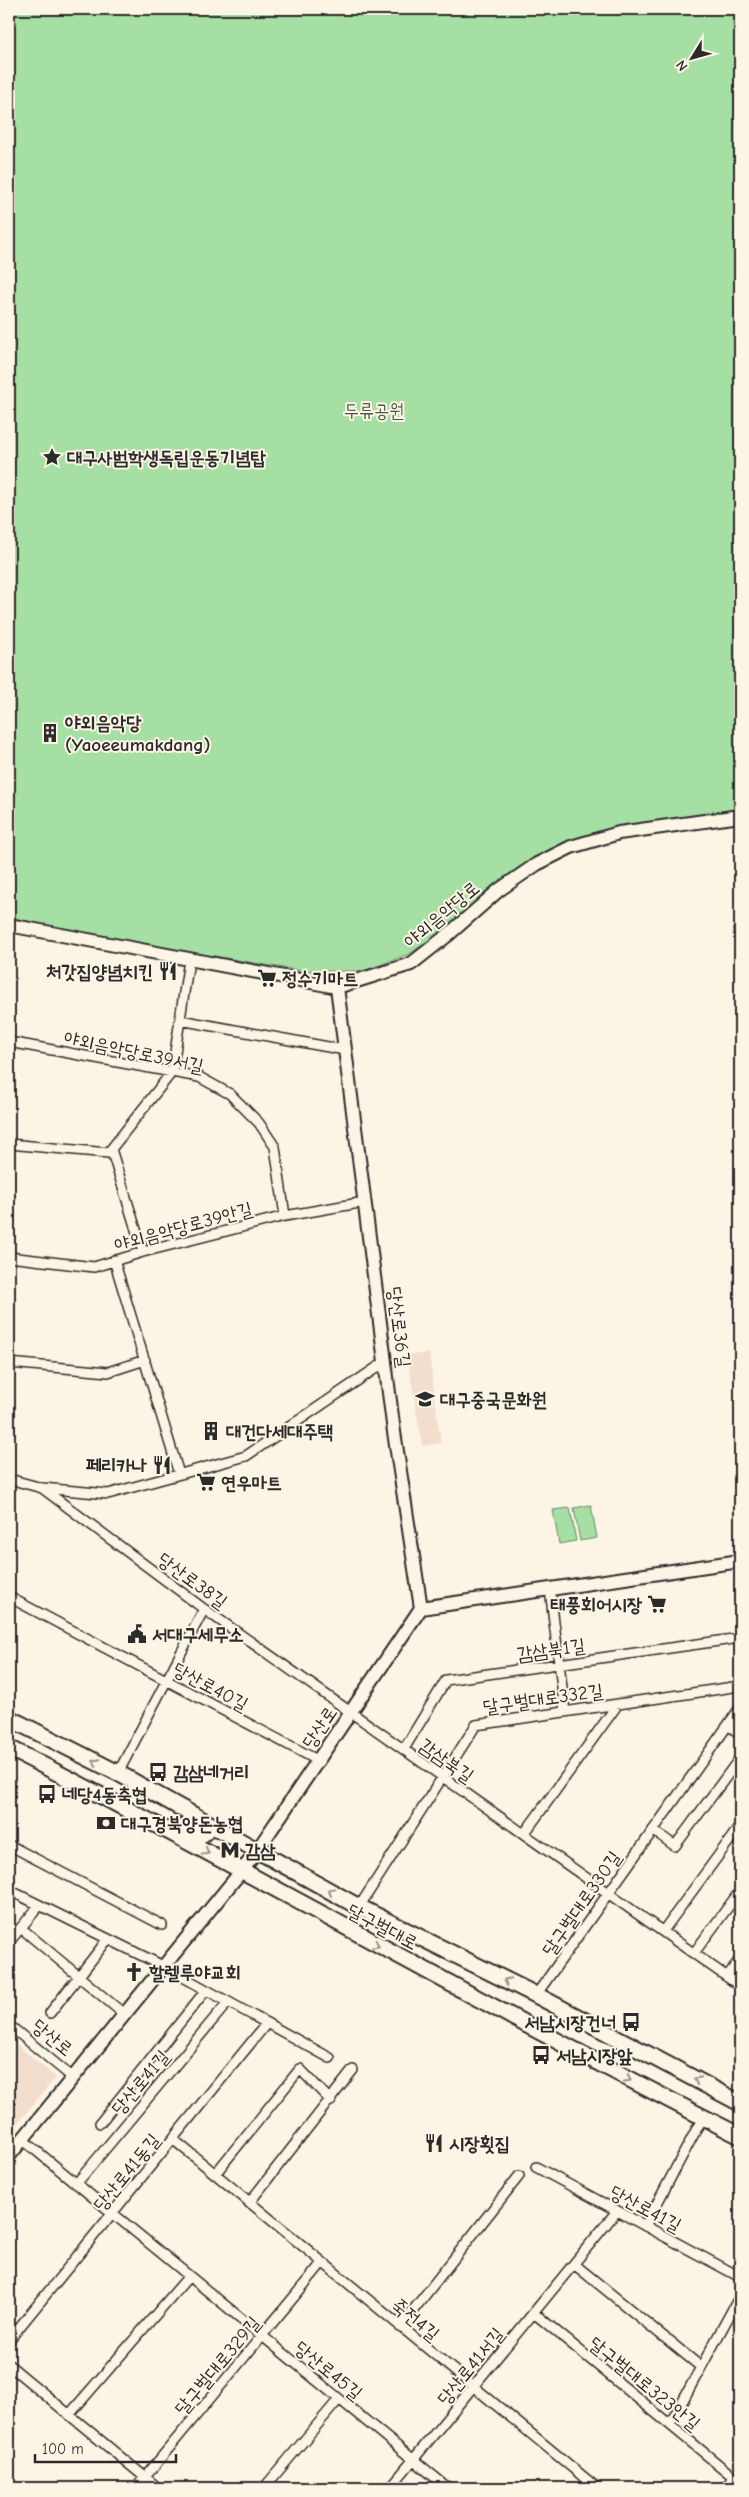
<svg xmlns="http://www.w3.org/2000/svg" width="749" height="2497" font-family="'Comic Neue','Poor Story',sans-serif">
<rect width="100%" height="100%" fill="#fcf5e5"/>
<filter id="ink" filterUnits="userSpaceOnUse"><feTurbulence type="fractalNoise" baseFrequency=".02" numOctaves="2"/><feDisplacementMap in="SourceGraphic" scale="10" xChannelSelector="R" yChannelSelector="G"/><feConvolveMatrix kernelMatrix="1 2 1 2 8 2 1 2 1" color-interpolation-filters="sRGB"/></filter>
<g filter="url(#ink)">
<path fill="#f3decd" d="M429 1353 441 1443 422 1446 407 1355Z
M9 2038 56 2077 9 2134Z"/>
<path fill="#a5dfa4" stroke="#688568" d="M9 9H740V811L571 842 537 857 494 884 449 927 409 954 364 971H301L92 935 9 917Z
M591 1505 597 1538 580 1541 574 1508Z
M570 1508 576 1541 559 1544 553 1510Z"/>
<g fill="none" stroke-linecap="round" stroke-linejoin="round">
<g stroke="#2b2b2b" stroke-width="12">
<path id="street" d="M180 1020 345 1050
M9 1042 199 1077 230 1094 259 1123 275 1147 285 1216
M9 1144 108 1153 172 1072 189 960
M111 1149 143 1252
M9 1257 94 1267 143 1252 285 1216 365 1202
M114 1260 179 1474
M9 1363 108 1372 145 1360
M9 1479 42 1488 108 1494 246 1456 385 1362
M42 1488 204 1609 740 1986
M550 1589 565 1712
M9 1597 319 1761
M728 1725 740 1734
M404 1749 446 1680 740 1638
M118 1773 204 1609
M653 1830 675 1846 740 1758
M524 1834 618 1704
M9 1845 162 1925
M9 1890 165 1967 330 2058
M359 1907 476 1725 740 1686
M21 1928 125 2015
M663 1931 740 1826
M9 1942 39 1906
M694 1953 740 1891
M727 1977 740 1959
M536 1995 740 1708
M50 2013 108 1939
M9 2025 73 2078
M100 2123 206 1990
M22 2139 448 2488
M174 2140 597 2488
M536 2167 740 2277
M215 2174 300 2069 331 2101
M76 2184 228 2002
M249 2203 353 2070
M645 2226 703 2117
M574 2264 701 2367
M534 2313 736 2479
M400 2327 519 2176
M9 2340 267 2023
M9 2365 158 2488
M69 2415 189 2276
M670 2424 740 2296
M136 2488 322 2263
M264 2488 339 2399
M390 2488 617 2211
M722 2488 740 2476"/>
</g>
<g stroke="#2b2b2b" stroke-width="16">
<path id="secondary" d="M9 925 337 987 411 964 449 934 499 890 537 864 571 847 619 833 740 816
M337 987 394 1432 421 1608
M9 2156 252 1858 421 1608 740 1561"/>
</g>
<g stroke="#2b2b2b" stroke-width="19">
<path id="primary" d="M9 1718 118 1773 359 1907 536 1995 740 2103
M9 1748C255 1873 494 2012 740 2136
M176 1828C186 1826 193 1835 203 1834L211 1825"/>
</g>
<use href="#street" stroke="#fcf5e5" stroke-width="9"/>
<use href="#secondary" stroke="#fcf5e5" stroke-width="12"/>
<use href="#primary" stroke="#fcf5e5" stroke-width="15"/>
</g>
<defs><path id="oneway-chevron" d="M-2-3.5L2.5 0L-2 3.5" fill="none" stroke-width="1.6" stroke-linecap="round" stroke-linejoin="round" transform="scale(1.25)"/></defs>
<g stroke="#949088">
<use href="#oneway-chevron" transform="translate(96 1762) rotate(-153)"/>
<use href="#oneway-chevron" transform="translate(206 1852) rotate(29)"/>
<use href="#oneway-chevron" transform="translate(331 1891) rotate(-151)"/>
<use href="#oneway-chevron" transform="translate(376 1945) rotate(28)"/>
<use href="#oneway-chevron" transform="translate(507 1981) rotate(-153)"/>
<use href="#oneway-chevron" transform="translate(628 2079) rotate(27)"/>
<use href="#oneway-chevron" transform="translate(697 2080) rotate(-152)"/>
</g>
</g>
<defs>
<g id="sight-bare" transform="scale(1.5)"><path d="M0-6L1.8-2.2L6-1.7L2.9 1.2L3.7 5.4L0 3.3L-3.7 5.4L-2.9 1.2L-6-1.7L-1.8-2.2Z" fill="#2b2b2b" stroke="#fcf5e5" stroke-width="2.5" paint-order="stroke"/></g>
<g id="building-bare" transform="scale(1.5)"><path d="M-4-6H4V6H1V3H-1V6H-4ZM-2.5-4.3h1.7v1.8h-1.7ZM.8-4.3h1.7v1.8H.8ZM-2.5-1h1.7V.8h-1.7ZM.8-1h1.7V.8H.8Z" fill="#2b2b2b" stroke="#fcf5e5" stroke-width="2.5" paint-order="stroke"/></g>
<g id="restaurant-bare" transform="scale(1.5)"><path d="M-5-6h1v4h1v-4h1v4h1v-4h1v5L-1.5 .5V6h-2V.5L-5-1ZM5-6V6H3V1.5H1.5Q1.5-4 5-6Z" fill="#2b2b2b" stroke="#fcf5e5" stroke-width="2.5" paint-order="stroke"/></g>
<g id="supermarket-bare" transform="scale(1.5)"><path d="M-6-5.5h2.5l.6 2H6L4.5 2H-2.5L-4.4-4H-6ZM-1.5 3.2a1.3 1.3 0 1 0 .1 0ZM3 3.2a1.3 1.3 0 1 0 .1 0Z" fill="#2b2b2b" stroke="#fcf5e5" stroke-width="2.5" paint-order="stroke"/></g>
<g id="school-bare" transform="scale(1.5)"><path d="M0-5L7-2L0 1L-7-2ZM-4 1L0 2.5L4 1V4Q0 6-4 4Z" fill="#2b2b2b" stroke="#fcf5e5" stroke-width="2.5" paint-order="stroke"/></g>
<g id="civic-bare" transform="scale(1.5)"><path d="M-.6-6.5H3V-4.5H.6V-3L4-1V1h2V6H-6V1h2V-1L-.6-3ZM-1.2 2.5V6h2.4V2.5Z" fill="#2b2b2b" stroke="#fcf5e5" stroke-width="2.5" paint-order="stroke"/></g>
<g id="bus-bare" transform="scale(1.5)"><path d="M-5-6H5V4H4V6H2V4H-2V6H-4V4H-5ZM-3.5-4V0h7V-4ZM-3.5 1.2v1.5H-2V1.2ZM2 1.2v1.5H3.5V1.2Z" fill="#2b2b2b" stroke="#fcf5e5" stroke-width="2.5" paint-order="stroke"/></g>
<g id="bank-bare" transform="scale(1.5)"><path d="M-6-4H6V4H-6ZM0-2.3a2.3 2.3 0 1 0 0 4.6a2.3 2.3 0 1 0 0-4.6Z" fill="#2b2b2b" stroke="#fcf5e5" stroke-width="2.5" paint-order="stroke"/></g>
<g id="metro-bare" transform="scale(1.5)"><path d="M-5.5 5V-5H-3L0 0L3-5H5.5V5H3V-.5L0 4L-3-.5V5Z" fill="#2b2b2b" stroke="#fcf5e5" stroke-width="2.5" paint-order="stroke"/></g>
<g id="church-bare" transform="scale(1.5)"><path d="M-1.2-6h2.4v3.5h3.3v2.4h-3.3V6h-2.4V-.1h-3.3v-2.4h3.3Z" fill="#2b2b2b" stroke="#fcf5e5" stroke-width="2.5" paint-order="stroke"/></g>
</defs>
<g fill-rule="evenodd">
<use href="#sight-bare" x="52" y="457"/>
<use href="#building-bare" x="50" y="733"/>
<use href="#restaurant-bare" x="168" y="971"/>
<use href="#supermarket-bare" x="267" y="978"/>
<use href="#school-bare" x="425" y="1399"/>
<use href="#building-bare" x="211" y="1431"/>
<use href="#restaurant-bare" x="162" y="1465"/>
<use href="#supermarket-bare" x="206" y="1482"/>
<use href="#supermarket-bare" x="657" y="1604"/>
<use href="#civic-bare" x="137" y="1634"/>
<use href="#bus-bare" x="158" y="1772"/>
<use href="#bus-bare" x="47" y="1794"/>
<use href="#bank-bare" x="106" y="1823"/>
<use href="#metro-bare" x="230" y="1850"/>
<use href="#church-bare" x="134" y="1972"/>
<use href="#bus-bare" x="631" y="2022"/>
<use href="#bus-bare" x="541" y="2055"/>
<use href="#restaurant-bare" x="434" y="2143"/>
</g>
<g text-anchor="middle" stroke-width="4" stroke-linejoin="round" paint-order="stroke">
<g font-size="19" fill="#4a5849" stroke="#fcf5e5">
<text x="374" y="417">두류공원</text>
</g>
<g font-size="19" font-weight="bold" fill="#2b2b2b" stroke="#fcf5e5" text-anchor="start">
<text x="67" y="464">대구사범학생독립운동기념탑</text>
<text x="65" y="729">야외음악당<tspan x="65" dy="22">(Yaoeeumakdang)</tspan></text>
<text x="153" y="978" text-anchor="end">처갓집양념치킨</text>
<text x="282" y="985">정수기마트</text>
<text x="440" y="1406">대구중국문화원</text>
<text x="226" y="1438">대건다세대주택</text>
<text x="147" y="1472" text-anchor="end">페리카나</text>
<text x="221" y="1489">연우마트</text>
<text x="642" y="1611" text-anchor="end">태풍회어시장</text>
<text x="152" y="1641">서대구세무소</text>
<text x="173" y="1779">감삼네거리</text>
<text x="62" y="1801">네당4동축협</text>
<text x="121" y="1830">대구경북양돈농협</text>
<text x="245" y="1857">감삼</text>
<text x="149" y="1979">할렐루야교회</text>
<text x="616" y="2029" text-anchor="end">서남시장건너</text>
<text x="556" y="2062">서남시장앞</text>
<text x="449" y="2150">시장횟집</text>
</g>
<g font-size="19" fill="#2b2b2b" stroke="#fcf5e5">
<text transform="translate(441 914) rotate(-40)" y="7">야외음악당로</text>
<text transform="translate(134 1051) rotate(12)" y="7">야외음악당로39서길</text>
<text transform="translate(183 1226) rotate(-15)" y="7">야외음악당로39안길</text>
<text transform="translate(400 1327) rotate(83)" y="7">당산로36길</text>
<text transform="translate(193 1580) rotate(36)" y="7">당산로38길</text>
<text transform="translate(551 1649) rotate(-8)" y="7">감삼북1길</text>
<text transform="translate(211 1686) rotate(28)" y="7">당산로40길</text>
<text transform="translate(543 1698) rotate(-8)" y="7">달구벌대로332길</text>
<text transform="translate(319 1727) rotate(-56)" y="7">당산로</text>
<text transform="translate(447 1760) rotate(35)" y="7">감삼북길</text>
<text transform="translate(581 1903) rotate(-55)" y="7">달구벌대로330길</text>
<text transform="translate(383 1926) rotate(28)" y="7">달구벌대로</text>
<text transform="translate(53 2037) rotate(39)" y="7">당산로</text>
<text transform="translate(140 2082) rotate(-50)" y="7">당산로41길</text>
<text transform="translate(126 2172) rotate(-51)" y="7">당산로41동길</text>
<text transform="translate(646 2208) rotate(28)" y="7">당산로41길</text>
<text transform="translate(416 2319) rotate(39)" y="7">죽전4길</text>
<text transform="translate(217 2365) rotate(-50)" y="7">달구벌대로329길</text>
<text transform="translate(470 2366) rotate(-51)" y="7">당산로41서길</text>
<text transform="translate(329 2370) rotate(39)" y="7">당산로45길</text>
<text transform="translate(645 2383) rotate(39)" y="7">달구벌대로323안길</text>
</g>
</g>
<rect width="749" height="2497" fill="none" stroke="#fcf5e5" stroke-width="30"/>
<rect x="15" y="15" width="719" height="2467" fill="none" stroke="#2b2b2b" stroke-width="2" filter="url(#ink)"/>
<g transform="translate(692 58) rotate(233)" stroke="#fcf5e5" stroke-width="4" paint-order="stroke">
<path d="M0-4L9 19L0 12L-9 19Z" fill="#2b2b2b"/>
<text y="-8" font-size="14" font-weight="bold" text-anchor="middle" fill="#2b2b2b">N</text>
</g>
<path d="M35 2454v8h141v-8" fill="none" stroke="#2b2b2b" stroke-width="2.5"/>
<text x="42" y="2454" font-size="15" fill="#2b2b2b" stroke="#fcf5e5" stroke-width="4" paint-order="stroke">100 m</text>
</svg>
